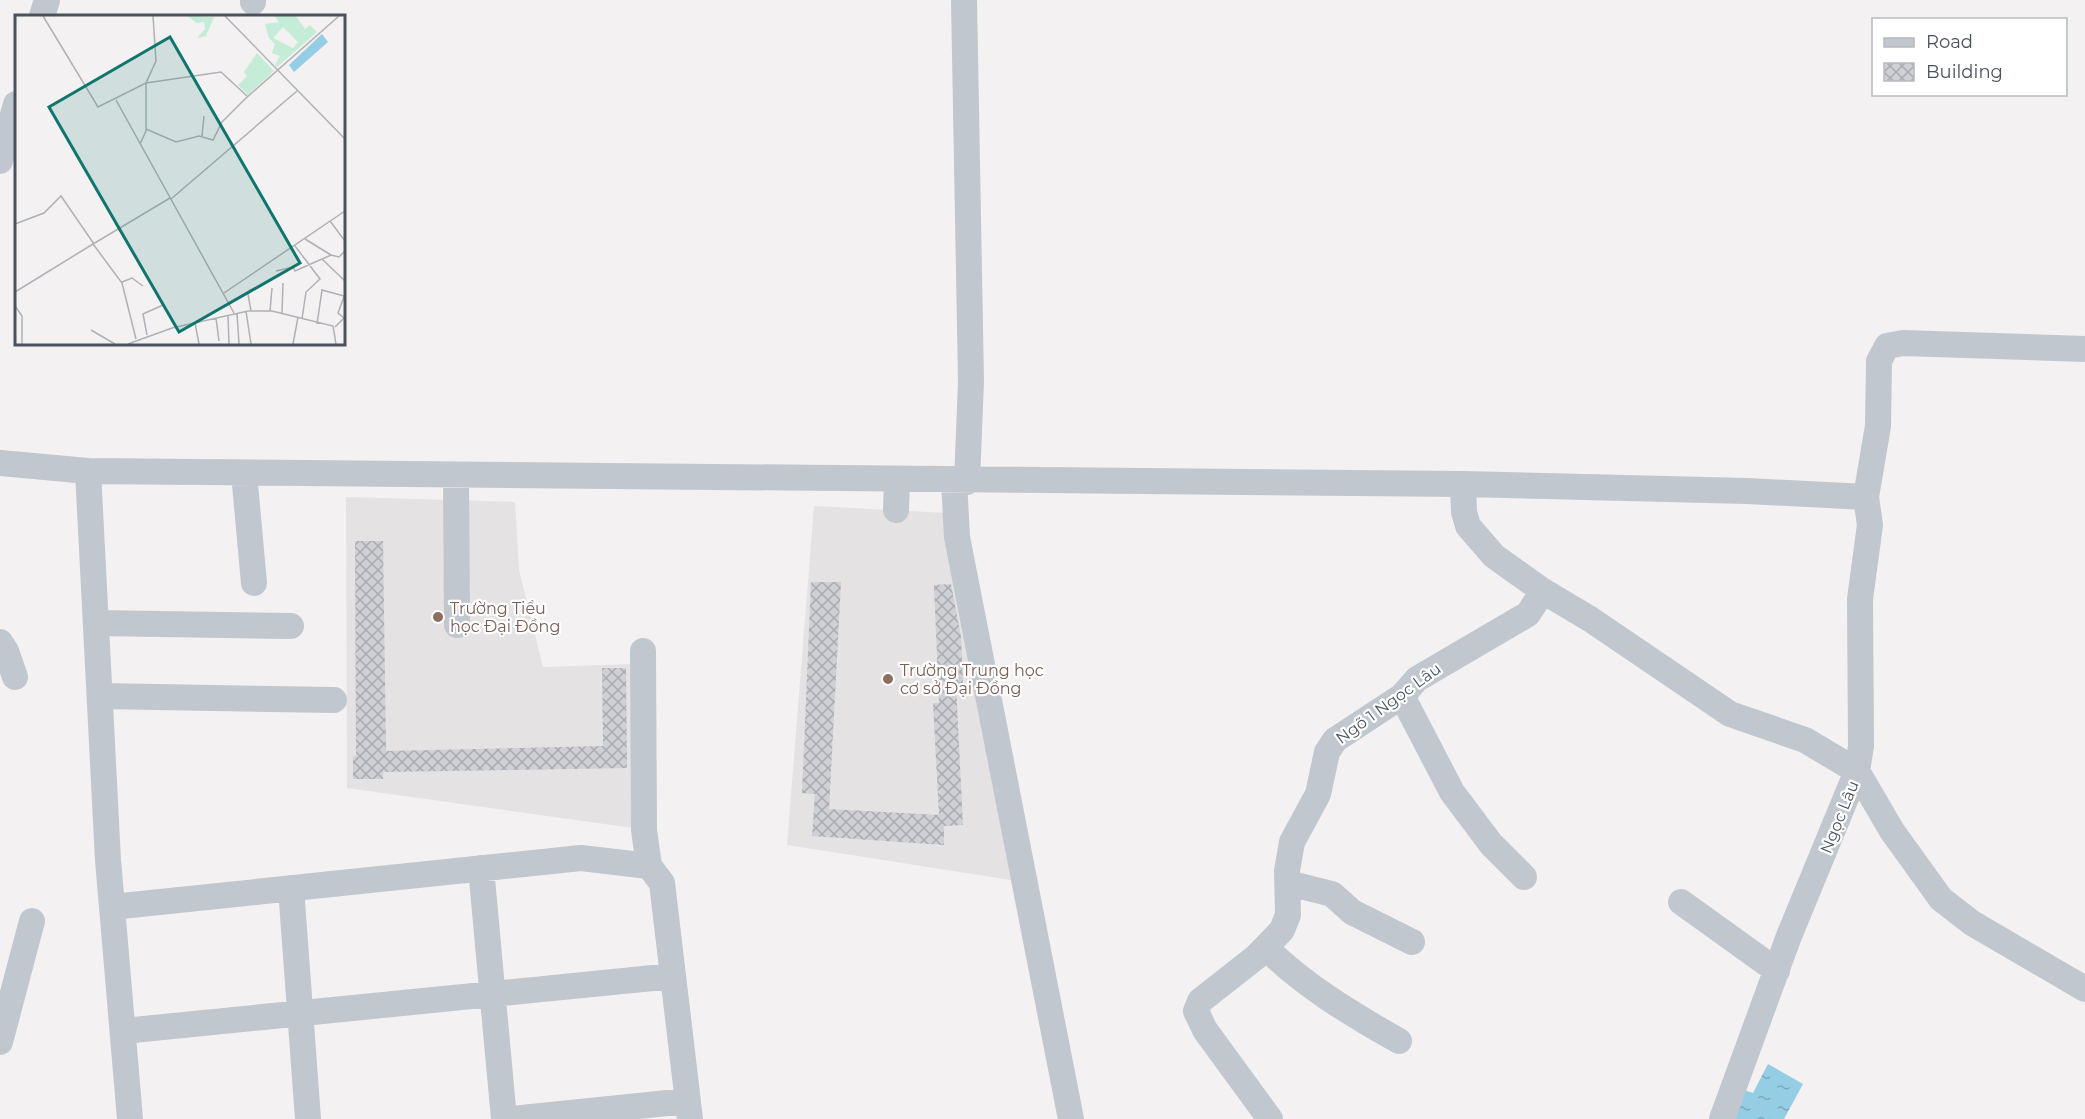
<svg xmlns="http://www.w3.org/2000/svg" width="2085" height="1119" font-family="Montserrat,sans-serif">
<defs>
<pattern id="water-ripples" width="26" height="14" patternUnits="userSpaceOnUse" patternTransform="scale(1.5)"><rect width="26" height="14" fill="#95cde5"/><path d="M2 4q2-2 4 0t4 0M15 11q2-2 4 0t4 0" fill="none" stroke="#7ca9bd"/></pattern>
<pattern id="building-cross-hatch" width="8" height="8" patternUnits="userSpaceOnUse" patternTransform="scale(1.5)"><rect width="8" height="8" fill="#ced0d5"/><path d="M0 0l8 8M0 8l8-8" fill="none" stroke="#a9abb0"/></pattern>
</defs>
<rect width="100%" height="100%" fill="#f3f1f1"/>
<path fill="#e4e2e2" d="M346 497 515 502 519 570 543 667 632 664 633 828 347 788Z
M814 506 947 513 1011 880 787 845Z"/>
<path fill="url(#water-ripples)" d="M1768 1064 1803 1084 1784 1119H1732L1744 1090 1753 1093Z"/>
<path fill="url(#building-cross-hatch)" d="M355 541H383L386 751 603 746 602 668H626L627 768 383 772V779H353V757L356 756Z
M811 582H841L829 809 939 815 933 703H939L934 585 951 584 961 637 963 684 956 685 963 825 944 826V845L812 836 815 794 802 793Z"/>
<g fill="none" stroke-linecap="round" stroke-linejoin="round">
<path stroke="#c0c7ce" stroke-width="26" d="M964 0 971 381 967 482
M253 2V0
M42 16 47 0
M0 161 16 104
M0 463 88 471 1463 484 1747 491 1866 497
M88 471 108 860 130 1119
M244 473 254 583
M456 476 457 625
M954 481 957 537 1071 1119
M1463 484 1464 512 1468 526 1494 556 1543 591 1590 619 1730 714 1805 740 1857 771 1892 831 1941 899 1972 923 2085 989
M896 510 897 481
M96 623 291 626
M0 642 6 651 15 677
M643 651 644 830 649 866 662 883 690 1119
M100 696 334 700
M1402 696 1452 792 1491 844 1524 877
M481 868 504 1119
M1288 883 1332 894 1352 912 1412 942
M291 888 308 1119
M1681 902 1777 971
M112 907 581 858 649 866
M1266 948C1305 986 1351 1014 1399 1041
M123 1031 673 976
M0 1042 32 921
M512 1119 687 1101
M1270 1119 1205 1030 1196 1011 1200 1001 1256 957 1282 930 1288 915 1287 871 1292 842 1318 794 1327 752 1335 740 1402 696 1417 679 1528 614 1543 591
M1722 1119 1789 936 1857 771 1861 746 1860 599 1870 525 1866 497 1878 426 1879 361 1887 346 1903 343 2085 349"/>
</g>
<g fill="#8d6e63" stroke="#fff" stroke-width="2">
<circle cx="438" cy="617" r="6"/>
<circle cx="888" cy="679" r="6"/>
</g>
<g text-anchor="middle" stroke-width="4.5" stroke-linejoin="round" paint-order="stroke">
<g font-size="16" fill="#785e54" stroke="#fff" text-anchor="start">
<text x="450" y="614">Trường Tiểu<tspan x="450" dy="18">học Đại Đồng</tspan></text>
<text x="900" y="676">Trường Trung học<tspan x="900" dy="18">cơ sở Đại Đồng</tspan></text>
</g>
<g font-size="16" fill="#4a525d" stroke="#fff">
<text transform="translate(1388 703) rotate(-36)" y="6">Ngõ 1 Ngọc Lâu</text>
<text transform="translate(1839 817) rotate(-68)" y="6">Ngọc Lâu</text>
</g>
</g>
<g transform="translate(15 15)">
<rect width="330" height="330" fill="#f3f1f1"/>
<path d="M173 1 199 2 191 21 182 23 190 14 189 7 181 8ZM259 1H281L290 14 295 10 302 17 262 52 260 50 265 41 257 38 260 29 254 23 250 9 264 7ZM268 12 283 27 278 33 258 23ZM242 38 259 56 233 80 223 70 232 61 229 57Z" fill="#c4ecd7" fill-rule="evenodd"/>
<path d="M307 19 313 27 279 57 274 50Z" fill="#95cde5"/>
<path fill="none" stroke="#afb1b6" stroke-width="1.5" d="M28 1 83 92 131 68 206 57 233 82M210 1 330 124M101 85 219 298M131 114 161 127 184 121 198 125 207 107 230 84 324 1M187 121 189 101M125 129 131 116V68L141 46 138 1M156 184 282 76M315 206 330 226M0 209 29 198 46 181 79 229M290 224 316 240M280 231 305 264 291 277 287 304M307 244 330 266M261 256 278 252 280 256 316 240 324 242 330 236M107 267 117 263 128 271M236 274 233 279 236 296M0 277 78 229M209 278 330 196M0 291 7 301V329M231 296 236 329M255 296 257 273M222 298 224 329M267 299 268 268M213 300 214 329M201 303 204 326M180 308 184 329M302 309 307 275 329 281M320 312 329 303 323 298 330 279M76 315 100 329M132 320 128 299 148 290M121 324 107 268 78 229 155 183M113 329 157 313 233 296H257L318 311 321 329M278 329 283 302"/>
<path fill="#0f766e" fill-opacity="0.15" stroke="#0f766e" stroke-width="3" d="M155 22 285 248 164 317 34 92Z"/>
<rect width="330" height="330" fill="none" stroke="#4a525d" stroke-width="3"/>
</g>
<rect x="1872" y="18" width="195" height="78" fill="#ffffff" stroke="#b7babe" stroke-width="1.5"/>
<rect x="1884" y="38" width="30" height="9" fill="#c0c7ce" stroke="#b7babe" stroke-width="1.5"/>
<text x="1926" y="48" font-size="18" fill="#4a525d">Road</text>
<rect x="1884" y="63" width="30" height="18" fill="url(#building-cross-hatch)" stroke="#b7babe" stroke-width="1.5"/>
<text x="1926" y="78" font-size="18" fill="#4a525d">Building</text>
</svg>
